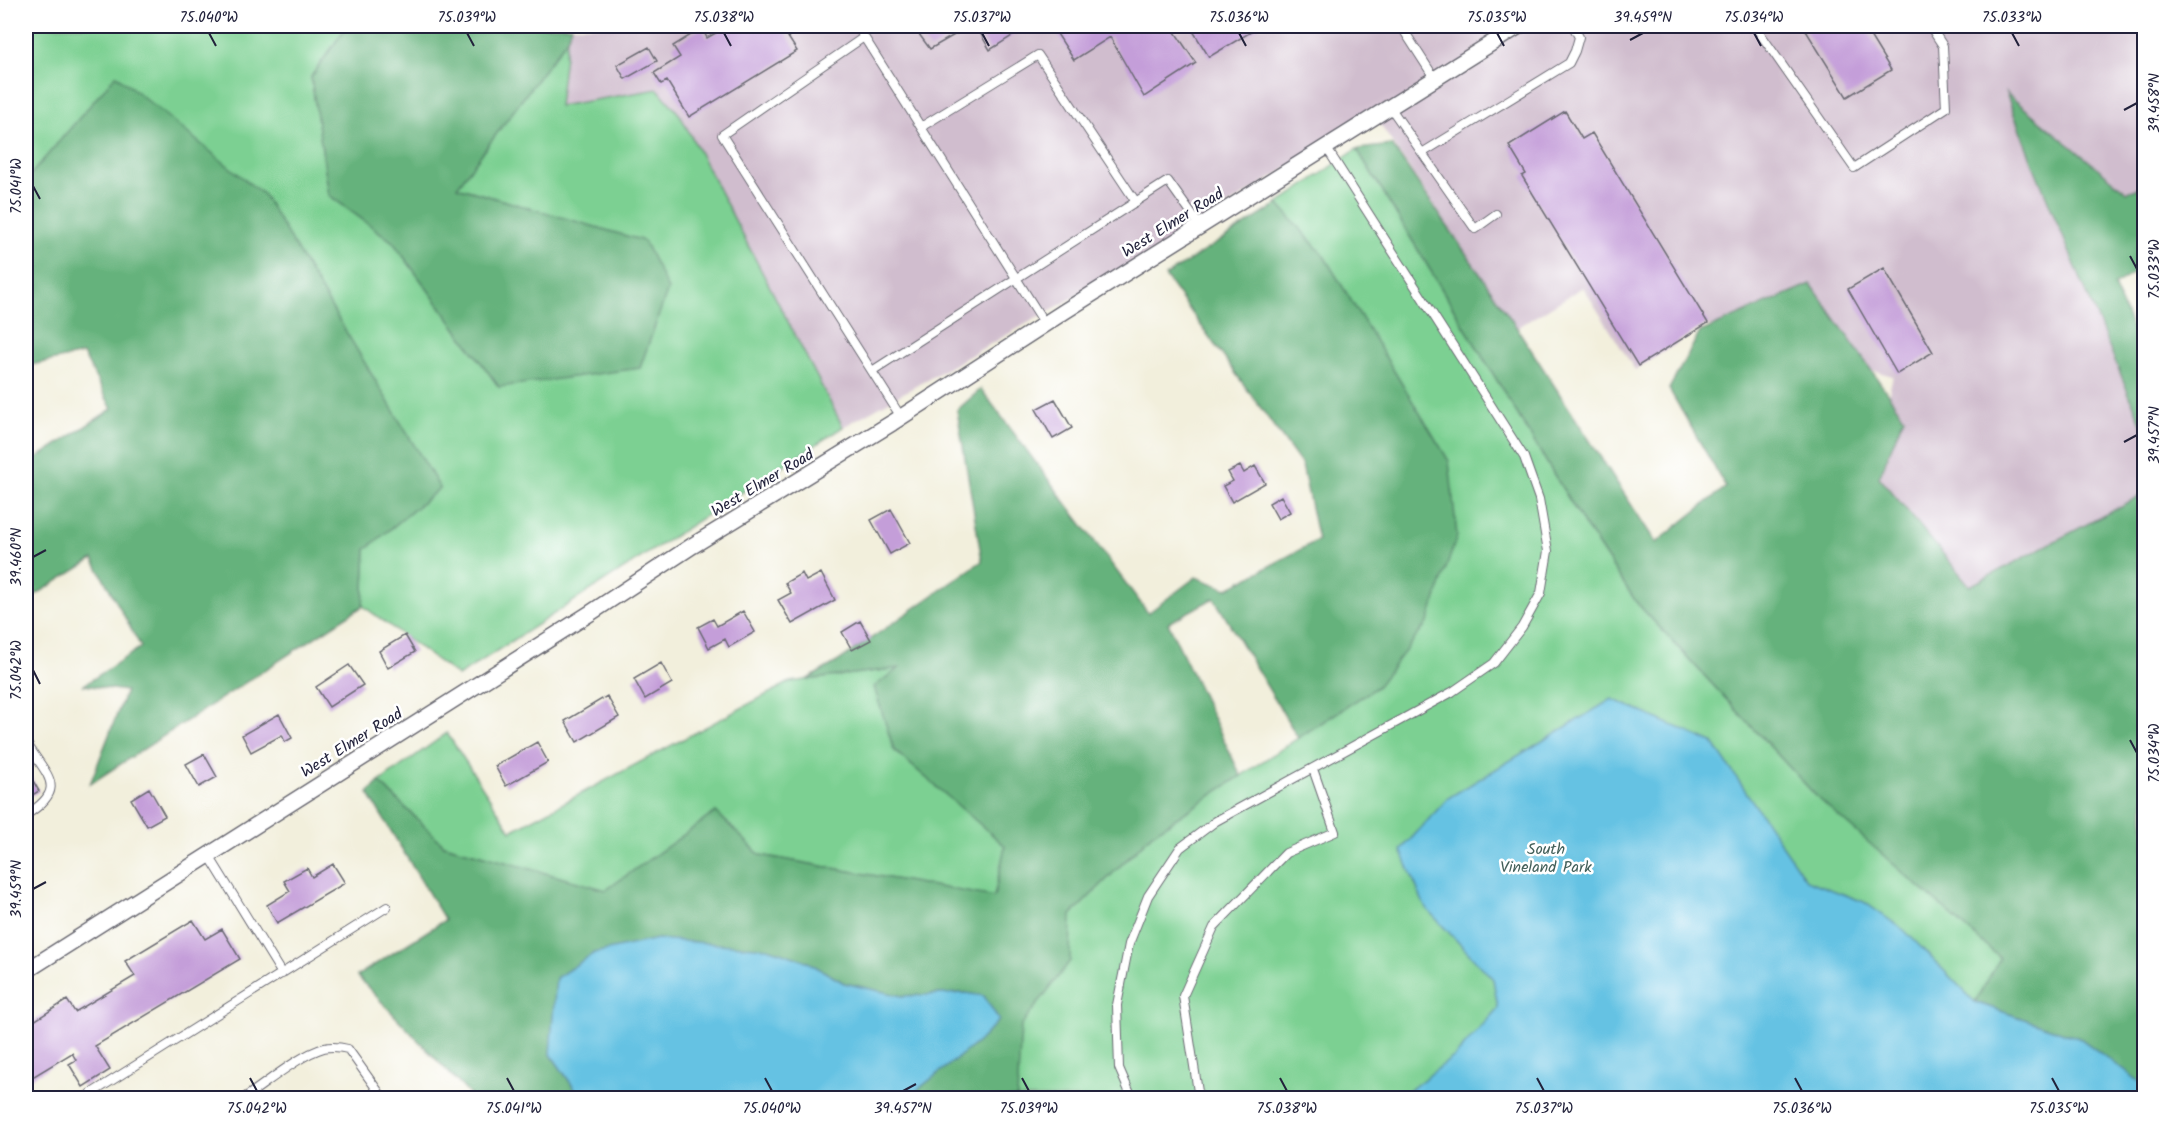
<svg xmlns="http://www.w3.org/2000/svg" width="2170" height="1124" font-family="Kalam,sans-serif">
<rect width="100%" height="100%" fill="#fff"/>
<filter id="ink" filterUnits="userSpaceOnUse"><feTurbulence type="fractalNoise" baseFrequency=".0167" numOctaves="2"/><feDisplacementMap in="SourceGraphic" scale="12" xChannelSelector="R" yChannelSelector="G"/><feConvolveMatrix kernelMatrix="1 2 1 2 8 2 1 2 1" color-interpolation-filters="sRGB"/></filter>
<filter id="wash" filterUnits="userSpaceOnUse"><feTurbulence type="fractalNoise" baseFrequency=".008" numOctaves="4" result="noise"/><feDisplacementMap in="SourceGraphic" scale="24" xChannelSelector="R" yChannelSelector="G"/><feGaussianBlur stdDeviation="1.35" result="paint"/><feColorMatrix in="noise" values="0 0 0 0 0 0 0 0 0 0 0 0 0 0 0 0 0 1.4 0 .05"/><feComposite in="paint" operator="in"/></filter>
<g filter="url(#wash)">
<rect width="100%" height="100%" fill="#f2efdc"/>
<path fill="#d0bdce" d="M572 26H2144V224L2036 173 2144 430V494L1970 586 1870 466 1893 376 1706 325 1635 370 1583 287 1517 328 1373 114 1149 255 843 427 680 115 658 89 559 106 567 39Z"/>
<path fill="#7cd092" stroke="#4f7966" stroke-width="1.5" d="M26 26H347L311 77 329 195 393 242 499 387 644 242 457 187 567 39 559 106 658 89 680 115 843 427 458 676 363 606 366 549 440 488 117 75 26 180Z
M1357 149 1584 524 1637 603 1818 798 2144 1040V1098H907L1071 915 1152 834 1376 687 1324 256 1278 204Z
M900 668 894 750 1006 846 994 897 760 855 716 812 606 890 444 845 379 782 447 733 511 831 790 682Z"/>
<path fill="#65b27c" stroke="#446a5c" stroke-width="1.5" d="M347 26H572L567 39 457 187 644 241 668 289 640 368 499 387 393 242 329 195 311 77Z
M116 75 264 195 440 488 366 549 363 606 90 784 126 691 84 685 141 647 93 559 26 601V465L112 409 83 354 26 366V180Z
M2006 93 2127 192 2144 187V266L2114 286 2144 357V430L2036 172Z
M1392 145 1517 328 1656 543 1726 487 1669 389 1700 332 1811 284 1904 417 1879 477 1970 586 2144 494V1085L2081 1039 1975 1002 2000 958 1818 798 1637 603 1584 524 1357 149Z
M1278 204 1324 256 1449 461 1457 536 1428 622 1377 687 1298 738 1214 598 1168 623 1241 776 1152 834 1071 915 1070 961 1021 1026 1017 1098H907L979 1041 999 1020 984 997 965 993 902 996 844 983 806 961 550 1053 581 1098H473L357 976 445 920 368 793 379 782 444 845 606 890 716 812 760 855 994 897 1005 846 894 750 874 687 899 668 806 680 837 662 982 561 957 410 981 389 1148 613 1196 577 1227 589 1318 540 1302 465 1165 276Z"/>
<path fill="#65c2e3" stroke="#44728f" stroke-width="1.5" d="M1612 699 1713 743 1806 880 1864 902 1904 930 1975 1002 2081 1039 2144 1085V1098H1399L1456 1055 1498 1008 1493 979 1425 907 1401 850 1448 798Z
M657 939 768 948 806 961 844 983 902 996 965 993 984 996 999 1020 979 1041 907 1098H581L550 1053 556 978 594 953Z"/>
<g id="blocks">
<path fill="#c49ed9" d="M728 26H781L797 51 689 117 667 81 661 84 654 73 680 57 673 46 702 28 707 38Z
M913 26H970L930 49Z
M976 26H1028L990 50Z
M1052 26H1171L1196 63 1144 97 1110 37 1074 60Z
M1190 26H1261L1209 57Z
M1803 26H1864L1891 70 1847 97Z
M649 47 657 61 625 79 617 65Z
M1565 111 1582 139 1592 133 1708 323 1638 366 1522 176 1526 174 1509 146Z
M1884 268 1933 352 1897 374 1848 289Z
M1055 399 1072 428 1053 439 1036 409Z
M1240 466 1244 473 1255 466 1265 483 1232 502 1223 486 1233 481 1228 472Z
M1281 496 1290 512 1278 519 1269 503Z
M891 509 910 543 890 554 871 520Z
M802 573 806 581 821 573 835 600 792 624 778 600 791 593 785 583Z
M743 611 755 632 729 647 725 639 709 648 698 627 713 619 717 626Z
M860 621 871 640 852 650 842 632Z
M405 635 415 652 388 668 379 651Z
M661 663 672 683 645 699 634 679Z
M349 665 363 685 329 707 316 687Z
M607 696 619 717 577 742 565 721Z
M279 714 292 738 285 742 282 735 251 752 242 735Z
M537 742 548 762 506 786 495 766Z
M204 754 217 777 199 787 186 764Z
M26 769 39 791 26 799Z
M149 788 165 816 147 826 131 799Z
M333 864 345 883 277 923 267 905 290 891 284 881 307 868 312 877Z
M193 920 205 939 222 929 240 959 95 1046 110 1070 83 1087 69 1064 76 1060 72 1053 26 1081V1026L67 1000 75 1012 135 976 125 961Z"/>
</g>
</g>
<g filter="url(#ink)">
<use href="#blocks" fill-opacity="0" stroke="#6b6a73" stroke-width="1.5"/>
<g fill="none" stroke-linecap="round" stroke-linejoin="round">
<g stroke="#6b6a73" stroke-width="10">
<path id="lane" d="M857 26 864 37
M1401 26 1435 79
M1755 26 1854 168 1946 108 1943 46 1930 26
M1390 107 1475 229 1496 214
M921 127 1038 55 1136 202
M1422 153 1569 63 1575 51 1579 37 1573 26
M872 371 1168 181 1200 226
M901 417 722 135 864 37 1045 324
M26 742C47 777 69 788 26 815
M208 854 282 974
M84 1098 387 907
M244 1098C265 1084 301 1054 324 1048 332 1046 340 1047 348 1049L383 1098
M1132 1098 1119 1068 1117 1005 1129 944 1148 896 1180 848 1216 821 1452 692 1494 663 1522 627 1541 593 1548 551 1539 499 1524 457 1326 147
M1199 1098 1183 996 1214 927 1286 853 1335 832 1313 769"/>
</g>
<g stroke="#6b6a73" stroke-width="18">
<path id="street" d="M26 971 592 612 692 546 892 423 1065 311 1519 26"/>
</g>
<use href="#lane" stroke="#fff" stroke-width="8"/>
<use href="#street" stroke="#fff" stroke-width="15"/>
</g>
</g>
<path fill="none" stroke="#22223b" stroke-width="2" d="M209 33 216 46M467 33 474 46M724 33 731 46M982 33 989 46M1239 33 1246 46M1497 33 1504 46M1754 33 1761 46M2012 33 2019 46M1630 40 1643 33M2124 110 2137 103M33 186 40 199M2130 256 2137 269M2124 442 2137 435M33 557 46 550M33 670 40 684M2130 740 2137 753M33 889 46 882M250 1078 257 1091M507 1078 514 1091M765 1078 772 1091M1022 1078 1029 1091M1280 1078 1287 1091M1537 1078 1544 1091M1795 1078 1802 1091M2052 1078 2059 1091M903 1091 916 1084"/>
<g text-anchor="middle" stroke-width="5" stroke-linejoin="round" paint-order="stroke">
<g font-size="16" fill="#22223b" stroke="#fff">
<text transform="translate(1172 222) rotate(-32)" y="6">West Elmer Road</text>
<text transform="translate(762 482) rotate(-31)" y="6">West Elmer Road</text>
<text transform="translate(351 742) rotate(-32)" y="6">West Elmer Road</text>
</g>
<g font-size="16" fill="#425f59" stroke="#fff">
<text x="1546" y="854">South<tspan x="1546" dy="18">Vineland Park</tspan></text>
</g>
</g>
<rect width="2170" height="1124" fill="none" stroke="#fff" stroke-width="66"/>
<rect x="33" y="33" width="2104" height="1058" fill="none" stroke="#22223b" stroke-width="2"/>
<g font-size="15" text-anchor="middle" fill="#22223b">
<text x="209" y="22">75.040°W</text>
<text x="467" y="22">75.039°W</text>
<text x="724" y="22">75.038°W</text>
<text x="982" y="22">75.037°W</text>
<text x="1239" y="22">75.036°W</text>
<text x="1497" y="22">75.035°W</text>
<text x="1643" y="22">39.459°N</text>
<text x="1754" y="22">75.034°W</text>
<text x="2012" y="22">75.033°W</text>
<text transform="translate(2154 103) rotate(-90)" y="5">39.458°N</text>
<text transform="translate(16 186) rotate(-90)" y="5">75.041°W</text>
<text transform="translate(2154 269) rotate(-90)" y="5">75.033°W</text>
<text transform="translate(2154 435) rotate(-90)" y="5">39.457°N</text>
<text transform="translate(16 557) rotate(-90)" y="5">39.460°N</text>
<text transform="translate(16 670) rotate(-90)" y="5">75.042°W</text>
<text transform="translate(2154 753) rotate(-90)" y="5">75.034°W</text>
<text transform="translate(16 889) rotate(-90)" y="5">39.459°N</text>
<text x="257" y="1113">75.042°W</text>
<text x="514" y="1113">75.041°W</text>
<text x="772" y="1113">75.040°W</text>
<text x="903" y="1113">39.457°N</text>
<text x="1029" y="1113">75.039°W</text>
<text x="1287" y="1113">75.038°W</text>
<text x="1544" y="1113">75.037°W</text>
<text x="1802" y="1113">75.036°W</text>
<text x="2059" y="1113">75.035°W</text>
</g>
</svg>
